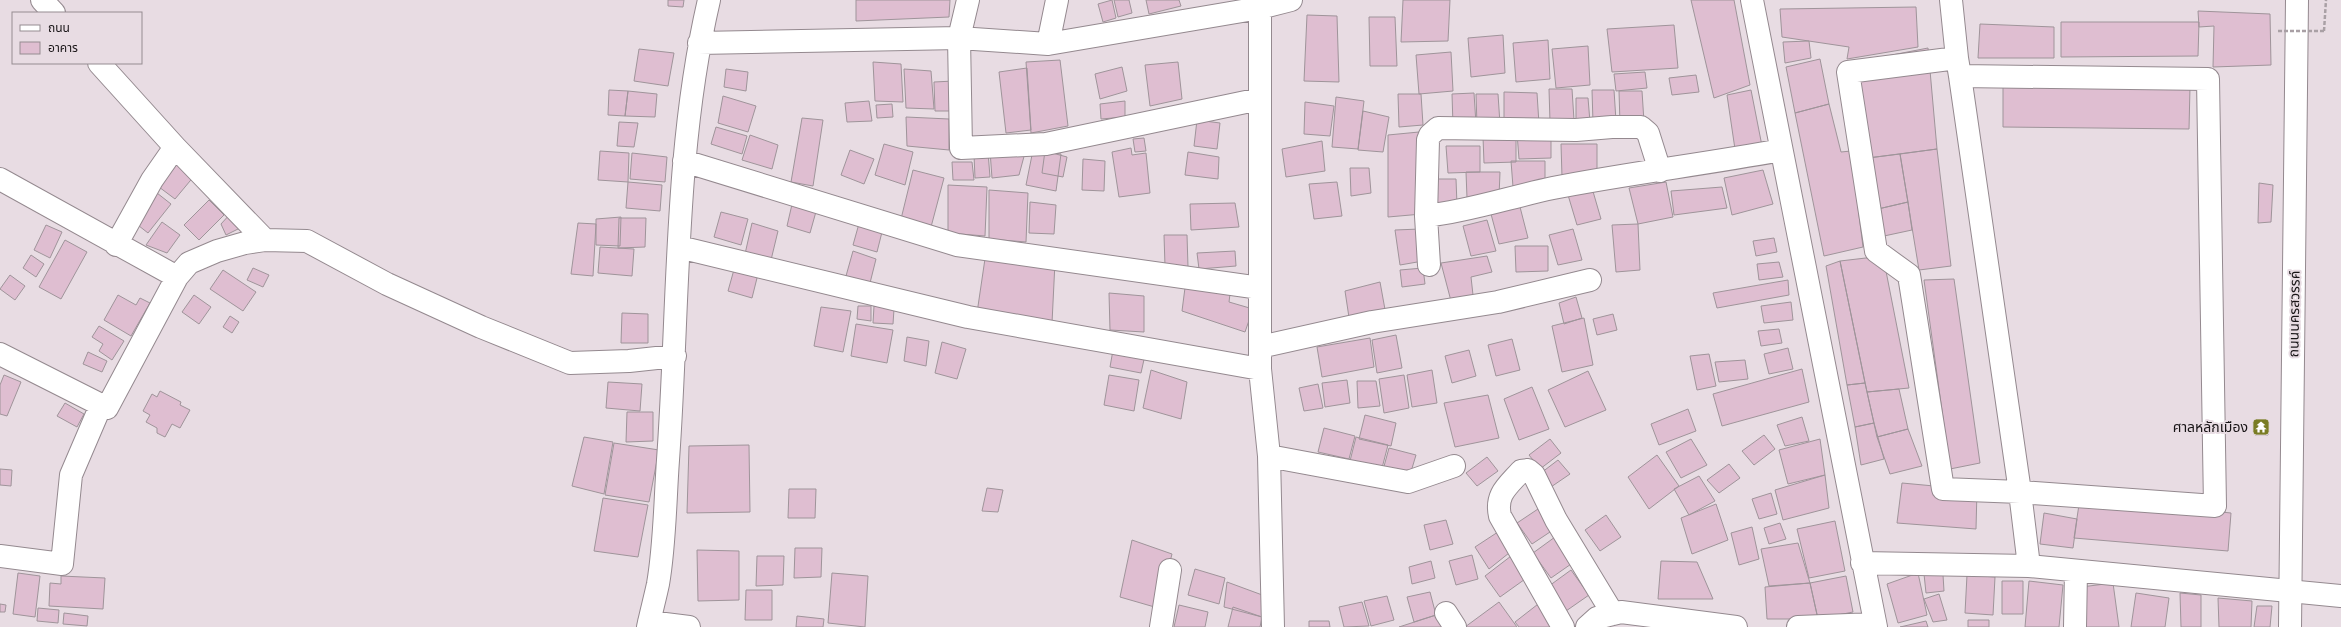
<svg xmlns="http://www.w3.org/2000/svg" width="2341" height="627" font-family="'Source Serif 4','Noto Sans Thai',serif">
<rect width="100%" height="100%" fill="#e8dce3"/>
<path fill="#dfbed1" stroke="#9f949a" d="M668 0H684L683 7 668 6Z
M856 0H950L949 17 856 21Z
M1112 0 1116 18 1103 22 1098 4Z
M1114 0H1129L1132 13 1118 17Z
M1146 0H1179L1181 6 1149 14Z
M1403 0H1450L1448 41 1401 42Z
M1691 0H1734L1750 85 1714 98Z
M1916 7 1918 47 1847 59 1849 47 1782 37 1780 9Z
M2198 11 2270 14 2271 65 2213 67 2214 26 2199 27Z
M1307 15 1337 16 1339 82 1304 81Z
M1369 17H1395L1397 66H1370Z
M2061 22H2199L2198 56 2061 57Z
M1980 24 2054 27V58H1978Z
M1674 25 1678 68 1612 72 1607 29Z
M1503 35 1505 73 1471 77 1468 38Z
M1548 40 1550 79 1516 82 1513 43Z
M1809 41 1811 58 1785 63 1783 42Z
M1588 46 1590 85 1556 88 1552 49Z
M1928 48 1937 149 1868 158 1856 62Z
M639 49 674 53 668 86 634 81Z
M1451 52 1453 91 1419 94 1416 55Z
M1820 59 1829 104 1795 113 1786 67Z
M1060 60 1068 126 1031 133 1026 62Z
M873 62 901 64 903 102 875 101Z
M1178 62 1182 99 1150 106 1145 65Z
M1122 67 1127 91 1100 99 1095 74Z
M1027 68 1031 130 1006 133 999 72Z
M726 69 748 72 746 91 724 87Z
M904 69 931 71 934 109 906 108Z
M1645 72 1647 88 1616 91 1614 74Z
M1696 75 1699 92 1672 95 1669 78Z
M954 81 956 111H935L934 82Z
M2003 84 2190 87 2189 129 2003 127Z
M1549 89H1572L1574 120 1550 122Z
M609 90 628 91 625 116 608 115Z
M1592 90H1614L1616 121 1593 123Z
M1751 90 1763 151 1736 156 1727 95Z
M628 91 657 94 655 117 625 116Z
M1619 91H1642L1644 122 1620 124Z
M1504 92 1537 93 1539 124H1504Z
M1474 93 1476 124 1453 126 1452 94Z
M1398 94H1421L1423 125 1399 127Z
M1476 94H1498L1500 124 1477 126Z
M723 96 756 106 748 132 718 123Z
M1336 97 1364 101 1358 149 1332 147Z
M1576 98H1588L1590 122 1576 124Z
M869 101 872 121 847 122 845 103Z
M1125 101V117L1101 119 1100 104Z
M1305 102 1334 106 1330 136 1304 134Z
M892 104 893 117 877 118 876 105Z
M1829 104 1841 152 1851 151 1863 247 1824 256 1795 113Z
M1363 111 1389 117 1383 152 1358 150Z
M906 117 949 119V150L907 146Z
M802 118 823 120 813 186 791 182Z
M1197 120 1220 123 1217 149 1194 146Z
M619 122 638 123 634 147 617 146Z
M716 127 747 136 742 154 711 144Z
M1419 132 1422 214 1388 217V135Z
M1517 133H1551V158L1519 159Z
M750 135 778 145 772 169 742 160Z
M1516 136V162L1484 163 1483 137Z
M1144 138 1146 151 1135 152 1133 139Z
M1322 141 1325 171 1286 177 1282 149Z
M884 144 913 152 905 185 875 175Z
M1561 144H1597V176L1562 177Z
M1446 146H1480V172L1448 173Z
M1131 148 1132 155 1146 153 1150 193 1119 197 1112 152Z
M1026 149 1019 175 992 178 990 151Z
M1937 149 1951 266 1919 270 1900 154Z
M850 150 874 159 864 184 841 175Z
M1033 150 1061 154 1056 191 1026 185Z
M600 151 629 153 628 182 598 180Z
M1045 151 1067 157 1063 177 1042 173Z
M988 152 990 177 975 178 974 155Z
M1188 152 1219 157 1218 179 1185 175Z
M632 153 667 157 665 182 630 179Z
M1900 154 1908 202 1878 209 1868 158Z
M1083 159 1105 161 1104 191 1082 190Z
M1511 161H1545V186L1513 187Z
M179 162 195 175 175 199 159 187Z
M952 162H972L974 180H953Z
M1350 168H1369L1371 193 1351 196Z
M913 170 944 178 931 227 901 219Z
M1763 170 1773 204 1732 215 1724 178Z
M1466 172H1500L1499 197 1467 198Z
M1436 179H1456L1457 205 1437 207Z
M628 182 662 185 660 211 626 208Z
M1337 182 1342 216 1314 219 1309 184Z
M1666 182 1673 217 1638 224 1629 188Z
M2259 183 2273 185 2271 222 2258 223Z
M948 185 987 187 985 236 948 233Z
M1722 187 1727 208 1674 215 1671 191Z
M1592 188 1601 219 1577 225 1568 195Z
M989 190 1028 193 1026 242 989 239Z
M157 193 171 204 148 233 134 222Z
M209 200 224 215 199 240 184 225Z
M793 200 817 208 810 233 787 226Z
M1030 202 1056 205 1054 234 1029 233Z
M1908 202 1912 230 1884 236 1878 209Z
M1235 203 1239 227 1191 230 1190 204Z
M1520 207 1528 238 1499 244 1491 214Z
M721 212 748 219 741 245 714 237Z
M231 213 240 228 226 235 221 224Z
M621 217 620 246 596 245V219Z
M619 218H646L645 247 618 248Z
M860 220 883 228 877 252 853 245Z
M1487 220 1496 251 1471 256 1463 226Z
M162 222 180 235 167 253 146 245Z
M578 223 596 224 593 276 571 274Z
M752 223 778 231 771 260 745 254Z
M1638 224 1640 270 1616 272 1612 225Z
M46 225 62 232 50 258 34 250Z
M1420 229 1423 261 1400 265 1395 230Z
M1573 229 1582 260 1558 265 1549 235Z
M1164 235H1187L1188 267 1165 266Z
M1774 238 1777 252 1756 256 1753 241Z
M65 240 87 252 61 299 39 287Z
M1515 246H1548V271L1516 272Z
M600 247 634 249 632 276 598 273Z
M853 251 876 259 870 283 846 276Z
M1235 251 1236 266 1199 269 1197 253Z
M986 252 1055 262 1052 323 977 313Z
M31 255 44 264 36 277 23 268Z
M1487 256 1492 272 1471 277 1473 295 1451 301 1441 263Z
M1883 256 1909 388 1867 392 1840 261Z
M1840 261 1865 383 1847 385 1826 266Z
M1779 262 1783 277 1759 280 1757 264Z
M735 266 758 274 752 298 728 291Z
M253 268 269 275 263 287 247 280Z
M1423 268 1425 284 1402 287 1400 270Z
M223 270 256 292 243 311 210 289Z
M10 275 25 286 15 300 0 289Z
M1954 279 1980 463 1950 469 1924 280Z
M1186 280 1231 286 1229 302 1253 309 1245 332 1182 311Z
M1788 280 1789 295 1717 308 1713 293Z
M1380 282 1386 315 1350 324 1345 291Z
M1109 293 1144 296V332L1110 330Z
M118 295 136 305 140 298 150 303 131 336 104 320Z
M194 295 211 307 199 324 182 312Z
M1576 297 1582 318 1564 324 1559 303Z
M1791 302 1793 320 1764 323 1761 306Z
M858 306H871V321L857 319Z
M874 306 894 309 893 324 873 323Z
M821 307 851 311 843 352 814 346Z
M622 313 648 314V343H621Z
M1613 314 1617 330 1597 335 1593 319Z
M230 316 239 322 232 333 223 327Z
M1584 318 1593 365 1562 372 1552 326Z
M856 324 893 330 887 363 851 356Z
M99 326 124 341 112 360 99 351 103 344 92 337Z
M1779 329 1782 343 1761 346 1758 331Z
M1396 335 1402 368 1377 373 1372 340Z
M907 337 929 341 926 366 904 361Z
M1370 338 1374 367 1322 377 1317 347Z
M1512 339 1520 370 1496 376 1488 345Z
M942 342 966 349 957 379 935 373Z
M1788 348 1793 369 1769 374 1764 354Z
M1113 350 1145 355 1141 373 1110 367Z
M1469 350 1476 376 1452 383 1445 356Z
M88 352 107 361 102 372 83 364Z
M1709 354 1716 386 1697 390 1690 356Z
M1745 360 1748 379 1719 382 1715 362Z
M1802 369 1809 402 1722 426 1713 394Z
M1151 370 1187 382 1181 419 1143 408Z
M1432 370 1437 403 1412 407 1407 375Z
M1588 371 1606 410 1565 427 1548 390Z
M4 375 21 382 7 416 0 414V385Z
M1109 375 1139 380 1134 411 1104 405Z
M1404 375 1409 408 1384 413 1379 379Z
M1347 380 1350 403 1325 407 1322 383Z
M1357 381H1376L1380 406 1358 408Z
M608 382 642 384 640 411 606 408Z
M1865 383 1874 423 1855 427 1847 385Z
M1318 384 1323 408 1304 411 1299 388Z
M1532 387 1549 429 1519 440 1504 399Z
M1899 389 1908 429 1877 437 1867 392Z
M160 391 181 402 180 405 190 410 180 428 172 424 165 437 157 433V428L146 422 150 415 143 411 152 394 157 397Z
M1488 395 1499 438 1455 447 1444 403Z
M65 403 84 414 77 427 57 416Z
M1688 409 1696 431 1659 445 1651 424Z
M627 412H653V441L626 442Z
M1365 415 1396 423 1391 446 1359 439Z
M1802 417 1809 441 1785 446 1777 425Z
M2255 420H2268V435H2255Z
M1874 423 1884 459 1861 465 1855 427Z
M1324 428 1355 436 1349 459 1318 452Z
M1908 429 1922 466 1890 474 1877 437Z
M1764 435 1775 449 1754 465 1742 451Z
M584 437 613 442 604 494 572 486Z
M1356 437 1388 445 1382 468 1350 461Z
M1550 439 1561 453 1540 469 1529 455Z
M1691 439 1707 465 1681 478 1666 452Z
M1820 439 1825 475 1788 484 1779 450Z
M614 443 659 450 649 502 605 495Z
M749 445 750 512 687 513 689 446Z
M1389 448 1416 455 1410 475 1383 470Z
M1657 455 1679 486 1649 509 1628 477Z
M1487 457 1498 471 1477 486 1466 473Z
M1558 460 1570 474 1548 489 1537 476Z
M1729 464 1740 478 1719 493 1707 480Z
M0 469 12 470 11 486 0 485Z
M1825 475 1829 508 1783 520 1775 490Z
M1699 476 1715 501 1689 515 1674 489Z
M1902 483 1977 490 1976 529 1897 523Z
M987 488 1003 490 998 512 982 511Z
M789 489H816L815 518H788Z
M1771 493 1777 514 1759 519 1752 499Z
M603 498 648 505 638 557 594 551Z
M2080 498 2231 513 2228 551 2074 538Z
M1716 504 1728 540 1692 554 1681 518Z
M1538 509 1553 530 1532 544 1517 523Z
M2044 513 2077 519 2073 548 2040 544Z
M1606 515 1621 537 1600 551 1585 530Z
M1446 520 1453 544 1430 550 1424 525Z
M1835 521 1845 571 1809 578 1797 529Z
M1780 523 1786 539 1769 544 1764 528Z
M1752 527 1759 559 1739 565 1731 533Z
M1501 530 1514 549 1489 569 1475 547Z
M1555 537 1574 562 1551 578 1533 553Z
M1132 540 1172 554 1158 608 1120 597Z
M1798 543 1810 583 1769 586 1761 549Z
M795 548H822L821 577 794 578Z
M697 550 739 551V600L698 601Z
M1515 553 1528 577 1500 597 1485 576Z
M1472 555 1478 579 1456 585 1449 561Z
M757 556H784L783 585 756 586Z
M1431 561 1435 578 1412 584 1409 567Z
M1661 561 1697 562 1713 599H1658Z
M1195 569 1225 578 1219 604 1188 595Z
M1571 570 1589 595 1566 611 1549 586Z
M18 573 40 576 35 617 13 614Z
M832 573 868 576 865 627 828 623Z
M1918 573 1927 615 1898 623 1887 584Z
M1924 574 1943 575 1944 591 1926 593Z
M1967 575 1995 577 1993 615 1965 613Z
M61 576 105 578 103 609 49 606 50 583 61 584Z
M1846 576 1853 612 1818 619 1810 583Z
M2002 581H2023V614H2002Z
M2029 581 2063 585 2059 627H2025Z
M1227 582 1265 596 1262 617 1224 607Z
M1810 583 1818 619H1767L1765 587Z
M2113 583 2119 627H2085L2081 587Z
M746 590H772V620H745Z
M1430 592 1436 615 1414 622 1407 597Z
M2136 593 2169 598 2165 627H2131Z
M2180 593 2201 595V627H2181Z
M1939 594 1947 620 1933 622 1924 599Z
M1387 596 1394 620 1371 626 1364 601Z
M2218 598 2252 601 2251 627H2219Z
M1542 601 1557 627H1519L1515 622Z
M1362 602 1369 626 1344 627 1339 607Z
M1499 602 1517 627H1465Z
M0 604 6 605 5 612H0Z
M1179 605 1208 612 1205 627H1174Z
M2257 606H2272L2270 627H2254Z
M1233 607 1262 617 1260 627H1228Z
M38 608 59 610 58 623 37 621Z
M64 613 88 616 87 626 63 624Z
M1436 615 1442 627H1399Z
M797 616 824 619 823 627H796Z
M1968 620H1989V627H1968Z
M1309 621H1329L1330 627H1309Z
M1926 621 1928 627H1900Z"/>
<g fill="none" stroke-linecap="round" stroke-linejoin="round">
<g stroke="#94898f" stroke-width="24">
<path id="minor" d="M42 0 54 13
M968 0 959 38 961 148 1046 144 1260 99
M1258 0 1260 8V369L1269 456 1273 627
M1752 0 1876 627
M1951 0 1957 58 1848 72 1876 251 1909 275 1943 489 2020 492 2029 566
M699 43 959 38 1048 44 1260 8 1291 0
M1048 44 1057 0
M1957 58 1960 76 2020 492 2215 506 2208 79 1960 76
M99 63 175 147 265 240
M684 161 957 245 1260 288
M1660 171 1648 133 1641 127H1612L1576 130 1438 128 1430 135 1428 140 1426 216C1470 211 1510 197 1553 188 1629 173 1706 164 1781 150
M0 179 177 277
M1426 216 1429 265
M116 245 152 180 175 147
M679 247 968 317 1260 369
M1260 347 1372 322 1498 302 1590 280
M0 354 107 408 177 277 189 263 217 251 245 243 265 240 307 241 387 284 481 327 570 363 629 361 675 356
M1269 456 1408 482 1454 466
M0 556 62 564 71 475 101 405
M1862 563 2029 566 2341 596
M1446 613 1455 627
M649 622 689 627
M648 627C651 613 655 598 658 584 665 544 665 501 668 460 679 307 674 150 709 0
M1161 627 1170 570
M1563 627 1500 516C1495 494 1508 486 1521 471L1528 470 1534 475 1556 520 1613 614
M1587 627 1597 618 1621 612 1736 627
M1798 627 1875 624
M2075 627 2076 571"/>
</g>
<g stroke="#94898f" stroke-width="24">
<path id="major" d="M2290 627 2297 0"/>
</g>
<path stroke="#a9a0a5" stroke-width="2.5" stroke-dasharray="4 2" stroke-linecap="butt" d="M2324 31 2326 0"/>
<use href="#minor" stroke="#fff" stroke-width="22"/>
<use href="#major" stroke="#fff" stroke-width="22"/>
<path stroke="#a9a0a5" stroke-width="2.5" stroke-dasharray="4 2" stroke-linecap="butt" d="M2278 31H2324"/>
</g>
<defs>
<g id="temple-square" transform="scale(0.9)"><rect x="-9" y="-9" width="18" height="18" rx="4" fill="#797c24" stroke="#e8dce3"/><path d="M0-6L5-2H3V0L6.5 2.5H4V6H1.5V3h-3V6H-4V2.5H-6.5L-3 0V-2H-5Z" fill="#fff"/></g>
</defs>
<g fill-rule="evenodd">
<use href="#temple-square" x="2261" y="427"/>
</g>
<g text-anchor="middle" stroke-width="4" stroke-linejoin="round" paint-order="stroke">
<g font-size="14" fill="#181416" stroke="#e8dce3">
<text transform="translate(2294 314) rotate(-89)" y="5">ถนนนครสวรรค์</text>
</g>
<g font-size="14" fill="#181416" stroke="#e8dce3" text-anchor="end">
<text x="2248" y="432">ศาลหลักเมือง</text>
</g>
</g>
<rect x="12" y="12" width="130" height="52" fill="#e8dce3" stroke="#958c91"/>
<rect x="20" y="25" width="20" height="6" fill="#ffffff" stroke="#958c91"/>
<text x="48" y="32" font-size="12" fill="#181416">ถนน</text>
<rect x="20" y="42" width="20" height="12" fill="#dfbed1" stroke="#958c91"/>
<text x="48" y="52" font-size="12" fill="#181416">อาคาร</text>
</svg>
